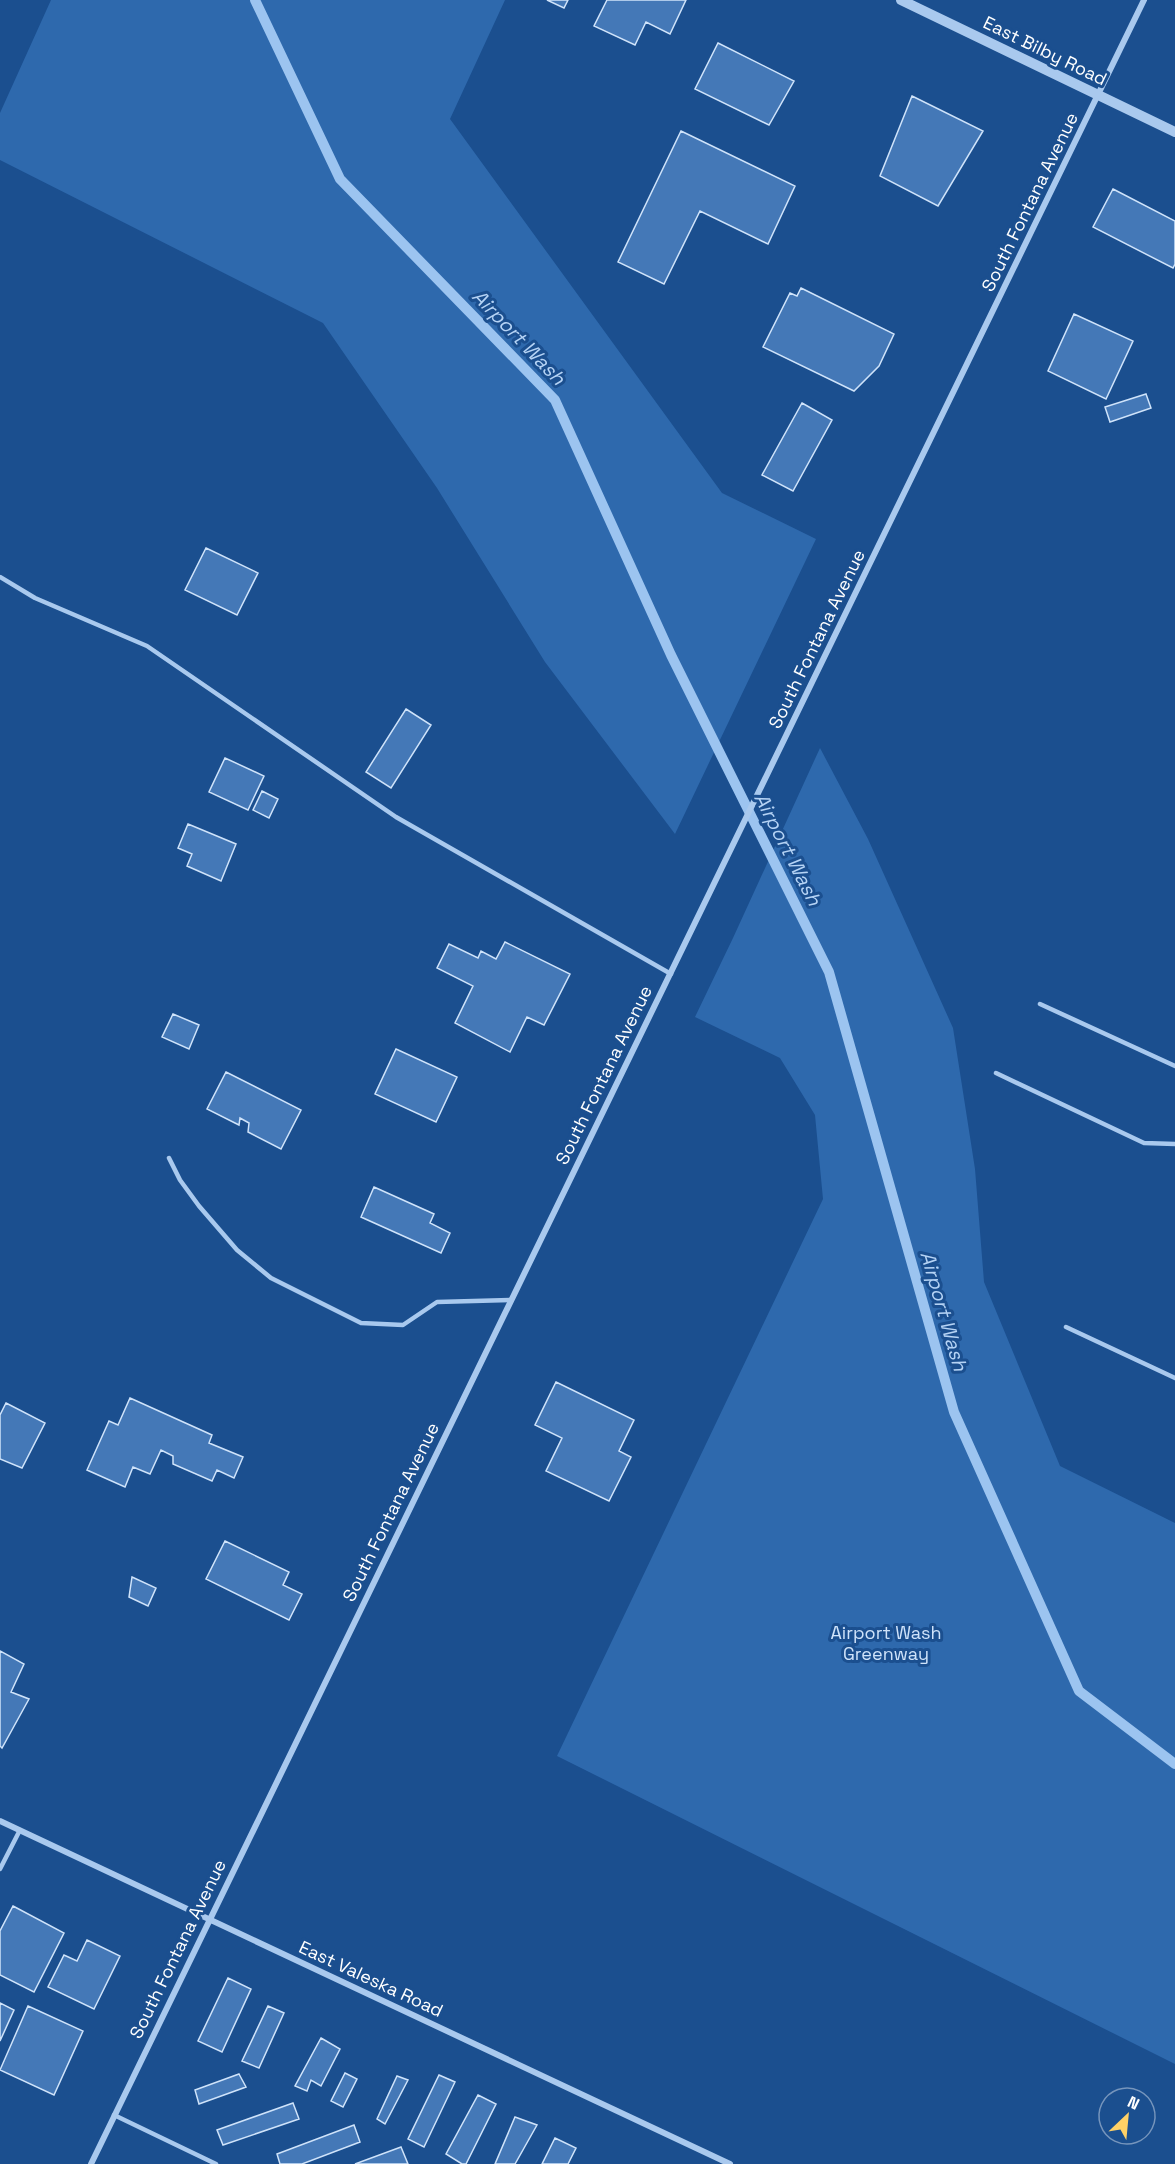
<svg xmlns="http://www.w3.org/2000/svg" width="1175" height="2164" font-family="'Space Grotesk',sans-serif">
<rect width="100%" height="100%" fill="#1b4f8f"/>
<path fill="#2e69ad" d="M51 0H505L450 119 722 493 816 539 675 834 545 662 437 488 323 323 0 160V113Z
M820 748 868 839 953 1028 975 1169 984 1282 1060 1466 1175 1523V2064L557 1756 823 1199 815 1115 780 1058 695 1017 733 938Z"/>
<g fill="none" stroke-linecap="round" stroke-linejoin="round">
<path stroke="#9cc4f0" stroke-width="10" d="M255 0 340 179 555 400 671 655 829 972 954 1412 1079 1691 1175 1764"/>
</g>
<path fill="#4478b7" stroke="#cfe3fa" stroke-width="1.5" d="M547 0H568L564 8Z
M607 0H686L670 34 646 22 635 45 594 26Z
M718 43 794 81 769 125 695 89Z
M912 96 983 131 938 206 880 176Z
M681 131 795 186 768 244 700 211 664 284 618 262Z
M1113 189 1175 221V264L1173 268 1093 227Z
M801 288 894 334 879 366 854 391 763 347 790 293 797 296Z
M1074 314 1133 341 1106 399 1048 371Z
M1146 394 1151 408 1110 422 1105 407Z
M802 403 832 420 793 491 762 475Z
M206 548 258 573 237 615 185 590Z
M406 709 431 725 391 788 366 772Z
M225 758 264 776 248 810 209 792Z
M262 791 278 799 269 818 253 810Z
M188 824 236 844 221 881 187 866 192 854 178 848Z
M505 942 570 974 544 1025 527 1017 510 1052 455 1023 473 986 437 968 449 944 478 958 481 951 496 959Z
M173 1014 199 1025 189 1049 162 1037Z
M396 1049 457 1077 436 1122 375 1094Z
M226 1072 301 1110 281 1149 248 1132 249 1123 240 1118 239 1125 207 1109Z
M374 1187 434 1214 430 1223 450 1233 441 1253 361 1217Z
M556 1382 634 1420 619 1451 631 1457 609 1501 546 1471 562 1438 535 1425Z
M130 1398 212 1435 209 1443 243 1457 234 1478 217 1470 212 1481 173 1464V1456L161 1450 150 1474 133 1467 125 1487 87 1470 109 1421 118 1425Z
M6 1403 45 1423 22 1468 0 1459V1415Z
M225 1541 289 1572 283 1585 302 1594 289 1620 206 1579Z
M132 1577 156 1588 148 1606 129 1597Z
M0 1651 24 1664 11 1692 29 1699 2 1748 0 1746Z
M13 1906 64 1933 34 1992 0 1975V1931Z
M87 1940 120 1956 94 2009 48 1987 64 1955 77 1961Z
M228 1978 251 1989 222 2052 198 2041Z
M0 2003 14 2010 0 2041Z
M28 2006 83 2031 54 2095 0 2070Z
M268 2006 284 2013 259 2068 242 2061Z
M321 2038 340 2049 321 2086 311 2080 307 2091 295 2086Z
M345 2073 357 2079 343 2107 331 2101Z
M239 2074 246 2087 199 2104 195 2090Z
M439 2075 455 2082 424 2147 408 2139Z
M397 2076 408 2080 385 2124 377 2119Z
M478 2095 496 2104 466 2164H462L446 2154Z
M293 2103 299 2119 223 2145 217 2130Z
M515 2117 537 2125 515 2164H495Z
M354 2125 360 2142 302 2164H280L277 2154Z
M555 2138 576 2148 568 2164H542Z
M401 2147 408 2164H355Z"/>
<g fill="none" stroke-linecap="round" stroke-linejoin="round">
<path stroke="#a9c9ee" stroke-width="4.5" d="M0 577 35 598 147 646 396 817 671 974
M1040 1004 1175 1066
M996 1073 1144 1143 1175 1144
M169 1158 180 1180 199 1206 237 1250 271 1278 361 1323 403 1325 437 1302 511 1300
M1066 1327 1175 1378
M0 1869 20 1830
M114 2115 216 2164"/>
<path stroke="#a9c9ee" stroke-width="6" d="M0 1821 730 2164
M91 2164 1144 0"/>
<path stroke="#a9c9ee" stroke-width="10" d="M901 0 1175 132"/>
</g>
<g text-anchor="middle" stroke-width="6" stroke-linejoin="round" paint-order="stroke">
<g font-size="18" fill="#fff" stroke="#1b4f8f">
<text transform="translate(1045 51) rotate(26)" y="6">East Bilby Road</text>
<text transform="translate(1030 202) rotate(-64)" y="6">South Fontana Avenue</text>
<text transform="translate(817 639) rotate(-64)" y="6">South Fontana Avenue</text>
<text transform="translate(604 1075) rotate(-64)" y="6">South Fontana Avenue</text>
<text transform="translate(391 1512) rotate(-64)" y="6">South Fontana Avenue</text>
<text transform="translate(178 1949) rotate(-64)" y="6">South Fontana Avenue</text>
<text transform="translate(371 1979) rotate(25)" y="6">East Valeska Road</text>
</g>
<g font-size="18" fill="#cfe3fa" stroke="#1b4f8f">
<text x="886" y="1639">Airport Wash<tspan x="886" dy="21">Greenway</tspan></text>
</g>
<g font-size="20" font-style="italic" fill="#b5d3f5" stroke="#1b4f8f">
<text transform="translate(519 337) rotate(46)" y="7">Airport Wash</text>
<text transform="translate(788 849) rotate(63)" y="7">Airport Wash</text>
<text transform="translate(944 1311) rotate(74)" y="7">Airport Wash</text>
</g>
</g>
<g transform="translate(1127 2116) rotate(26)"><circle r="28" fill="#1b4f8f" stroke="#7695bc" stroke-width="1.5"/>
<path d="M0-4.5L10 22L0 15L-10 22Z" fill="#ffd166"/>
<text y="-9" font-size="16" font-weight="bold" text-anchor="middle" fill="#ffffff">N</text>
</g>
</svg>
